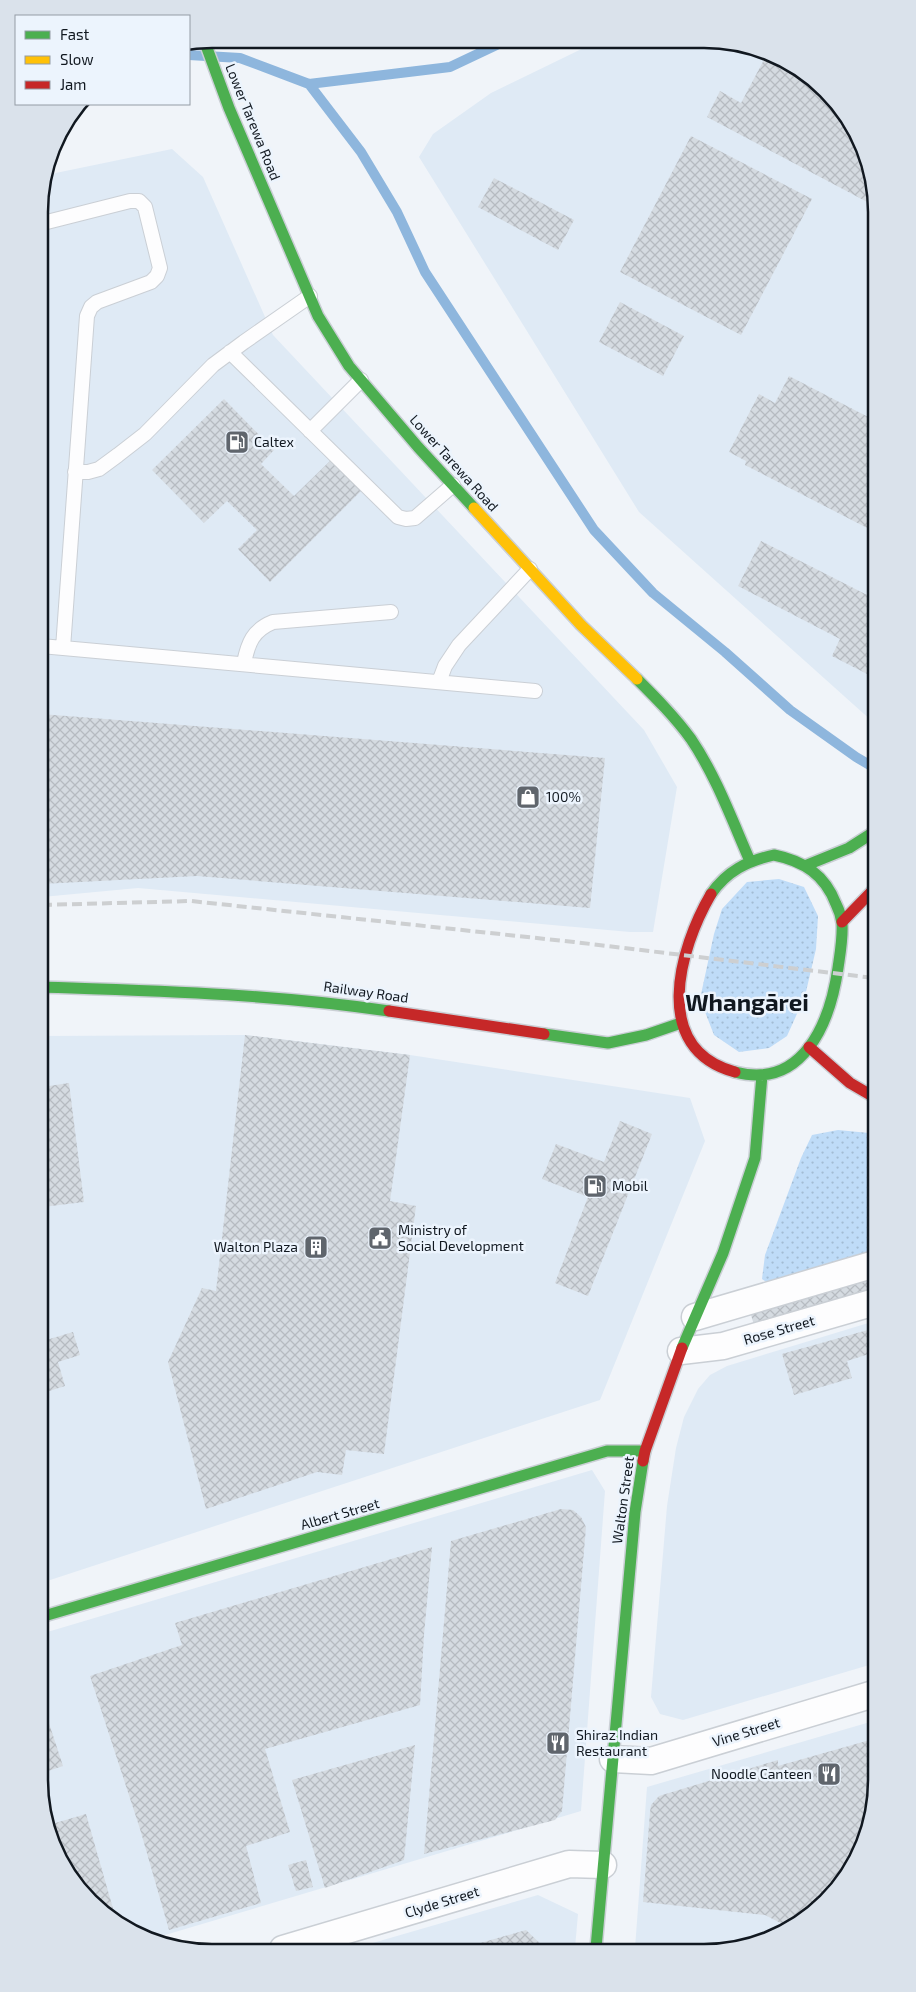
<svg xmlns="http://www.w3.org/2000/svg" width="916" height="1992" font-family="'Exo 2',sans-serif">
<defs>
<pattern id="green-dots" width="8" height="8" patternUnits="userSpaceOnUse" patternTransform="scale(1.25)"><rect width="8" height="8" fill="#bfdcf8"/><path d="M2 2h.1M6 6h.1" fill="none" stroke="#a3bcd4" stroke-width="1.8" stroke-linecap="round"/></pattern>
<pattern id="building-cross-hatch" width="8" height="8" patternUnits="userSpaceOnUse" patternTransform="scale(1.25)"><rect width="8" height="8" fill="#d5dbe1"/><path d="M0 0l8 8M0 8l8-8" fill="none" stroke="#b6bbc1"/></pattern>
</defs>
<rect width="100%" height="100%" fill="#f0f4f9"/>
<path fill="#dfeaf5" d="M598 41 738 42 819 82 854 125 871 167 873 722 639 512 419 157 433 134 491 93Z
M172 149 203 177 273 335 644 730 677 787 653 932H630L138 888 42 897 39 200 46 175Z
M245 1035 410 1055 690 1098 705 1141 600 1400 44 1582 42 1036Z
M875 1321 876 1663 683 1720 660 1714 651 1697 667 1506 676 1448 684 1417 698 1389 710 1375 727 1366Z
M592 1470 605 1491 581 1811 155 1938 97 1910 68 1876 45 1825 44 1633Z
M877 1720V1792L864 1846 841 1886 801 1924 749 1947 635 1948 647 1787Z
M538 1895 578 1914 575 1948 352 1949Z"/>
<path fill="url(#green-dots)" d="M779 879 804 887 818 916 816 949 805 996 787 1036 769 1048 739 1052 714 1035 700 999 714 934 722 909 747 882Z
M838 1130 869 1133 875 1138V1256L772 1286 762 1279 765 1255 801 1158 812 1135Z"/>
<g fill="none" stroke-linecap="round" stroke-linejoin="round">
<path stroke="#8eb6dd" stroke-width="10" d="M189 55 240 58 309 84 450 67 505 41
M309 84 361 152 397 212 425 272 594 530 653 593 725 652 790 710 856 757 873 767"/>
</g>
<path fill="url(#building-cross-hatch)" d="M766 56 819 82 854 125 871 167V204L707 117 720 91 741 103Z
M691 136 812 199 741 335 620 272Z
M494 178 574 220 558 250 478 207Z
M620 302 684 336 663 376 599 342Z
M789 376 872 419 873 531 745 465 746 461 729 452 759 394 775 403Z
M224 399 274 450 261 464 294 496 331 460 361 491 270 582 238 549 257 530 227 501 204 523 152 470Z
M761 541 873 598V677L832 656 840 639 738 586Z
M41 714 605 758 590 908 197 876 41 884Z
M245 1035 410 1055 390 1201 416 1206 384 1454 346 1450 342 1475 317 1472 206 1509 168 1362 202 1288 216 1291Z
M69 1083 84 1202 43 1207 42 1087Z
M620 1121 652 1134 588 1296 555 1283 588 1197 542 1179 556 1144 604 1162Z
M875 1277V1288L754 1325 751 1315Z
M875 1328V1352L847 1361 852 1378 794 1395 782 1354Z
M73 1332 80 1355 58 1362 65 1386 43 1393V1341Z
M561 1509 573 1510 581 1517 586 1527 562 1811 555 1820 424 1854 451 1541Z
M432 1547 424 1635 420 1705 265 1749 290 1832 246 1846 261 1903 169 1930 140 1829 90 1676 182 1645 175 1623Z
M45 1711 63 1766 45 1772 44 1711Z
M877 1738V1792L864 1846 841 1886 801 1924 790 1928 765 1915 643 1902 650 1812 651 1805 659 1796 778 1760V1766Z
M415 1745 404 1860 325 1888 292 1780Z
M86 1814 116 1919 97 1910 68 1876 45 1826Z
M306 1860 313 1887 296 1891 288 1865Z
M526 1930 545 1948 463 1949V1948Z"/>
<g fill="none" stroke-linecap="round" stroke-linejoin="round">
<g stroke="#cacfd5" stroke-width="16">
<path id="lane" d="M39 224 130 201H139L145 207 160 268 157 276 151 282 97 302 91 307 87 316 63 648
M230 352 398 517 406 519 415 518 453 485
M310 431 361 380
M75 472H88L99 469 118 455 145 434 213 365 244 342 310 296
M41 646 535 691
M244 663C248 643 253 630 273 622L391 612
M439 682 445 666 459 645 530 569"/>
</g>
<g stroke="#cacfd5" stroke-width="29">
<path id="street" d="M695 1317 875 1264
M681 1351 723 1346 875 1302
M613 1759 651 1761 877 1693
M283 1949 569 1864 603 1865"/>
</g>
<g stroke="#cacfd5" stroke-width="14">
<path id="fast" d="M204 40 229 108 318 316 349 366 418 447 474 508
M637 679C656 698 675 717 691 739 716 776 732 820 750 861
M807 865 849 848 874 832
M711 894C727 871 747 861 774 855
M42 987C158 991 274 994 389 1011
M544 1034 608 1043 646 1035 681 1023
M735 1072C803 1090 830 1023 838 968 840 954 843 938 842 923 841 916 839 910 836 904 825 875 804 861 774 855
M682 1348 723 1253 755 1158 762 1075
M44 1616 607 1451H645
M596 1948 635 1512 643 1461"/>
</g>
<g stroke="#cacfd5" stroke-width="14">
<path id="slow" d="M474 508 581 625 637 679"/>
</g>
<g stroke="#cacfd5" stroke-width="14">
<path id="jam" d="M711 894C679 949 650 1049 735 1072
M842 922 874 889
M389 1011 544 1034
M809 1047 850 1083 874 1097
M643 1461 645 1451 682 1348"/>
</g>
<use href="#lane" stroke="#fdfdfe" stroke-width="14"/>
<use href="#street" stroke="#fdfdfe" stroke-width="26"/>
<use href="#fast" stroke="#4caf50" stroke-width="11"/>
<use href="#slow" stroke="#ffc107" stroke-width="11"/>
<use href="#jam" stroke="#c62828" stroke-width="11"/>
<path stroke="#cdcfd1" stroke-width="4" stroke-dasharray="10 5" stroke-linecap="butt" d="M42 905 191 901 574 942 874 978"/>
</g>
<defs>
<g id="fuel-square" transform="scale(1.25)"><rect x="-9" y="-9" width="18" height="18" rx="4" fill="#5f656c" stroke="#ecf4fd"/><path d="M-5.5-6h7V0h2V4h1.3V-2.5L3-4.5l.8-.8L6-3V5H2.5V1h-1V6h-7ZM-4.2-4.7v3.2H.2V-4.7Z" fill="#fff"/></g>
<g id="shop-square" transform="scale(1.25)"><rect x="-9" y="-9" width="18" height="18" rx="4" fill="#5f656c" stroke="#ecf4fd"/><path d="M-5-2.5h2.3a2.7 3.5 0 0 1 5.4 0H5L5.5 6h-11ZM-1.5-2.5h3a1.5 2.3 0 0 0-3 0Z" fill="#fff"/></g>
<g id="civic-square" transform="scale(1.25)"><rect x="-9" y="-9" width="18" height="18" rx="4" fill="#5f656c" stroke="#ecf4fd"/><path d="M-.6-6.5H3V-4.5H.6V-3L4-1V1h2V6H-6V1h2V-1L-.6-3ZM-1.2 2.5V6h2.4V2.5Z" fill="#fff"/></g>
<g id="building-square" transform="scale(1.25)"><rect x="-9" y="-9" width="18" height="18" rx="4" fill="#5f656c" stroke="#ecf4fd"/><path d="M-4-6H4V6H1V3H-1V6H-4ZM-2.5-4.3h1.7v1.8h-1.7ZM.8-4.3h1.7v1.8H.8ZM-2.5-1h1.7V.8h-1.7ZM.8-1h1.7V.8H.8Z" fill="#fff"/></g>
<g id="restaurant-square" transform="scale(1.25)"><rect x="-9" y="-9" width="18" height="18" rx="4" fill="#5f656c" stroke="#ecf4fd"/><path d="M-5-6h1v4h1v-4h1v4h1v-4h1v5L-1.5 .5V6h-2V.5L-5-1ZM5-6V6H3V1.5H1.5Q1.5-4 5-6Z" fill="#fff"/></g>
</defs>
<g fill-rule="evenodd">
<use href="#fuel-square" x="237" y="442"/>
<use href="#shop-square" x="528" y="797"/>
<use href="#fuel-square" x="595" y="1186"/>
<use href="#civic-square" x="380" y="1238"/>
<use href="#building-square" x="316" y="1247"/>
<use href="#restaurant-square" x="558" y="1743"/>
<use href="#restaurant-square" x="829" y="1774"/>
</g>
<g text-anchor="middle" stroke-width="5" stroke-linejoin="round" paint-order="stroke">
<g font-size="14" fill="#111820" stroke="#ecf4fd">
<text transform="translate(253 122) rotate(68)" y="5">Lower Tarewa Road</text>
<text transform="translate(454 463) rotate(48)" y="5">Lower Tarewa Road</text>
<text transform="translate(366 992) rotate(8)" y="5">Railway Road</text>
<text transform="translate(779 1330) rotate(-16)" y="5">Rose Street</text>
<text transform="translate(623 1500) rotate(-82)" y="5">Walton Street</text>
<text transform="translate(340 1514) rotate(-16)" y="5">Albert Street</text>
<text transform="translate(746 1732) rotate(-17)" y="5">Vine Street</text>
<text transform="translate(442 1902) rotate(-17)" y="5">Clyde Street</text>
</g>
<g font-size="14" fill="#111820" stroke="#ecf4fd" text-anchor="start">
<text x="254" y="447">Caltex</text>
<text x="546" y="802">100%</text>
<text x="612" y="1191">Mobil</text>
<text x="398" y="1235">Ministry of<tspan x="398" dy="16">Social Development</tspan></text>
<text x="298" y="1252" text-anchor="end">Walton Plaza</text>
<text x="576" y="1740">Shiraz Indian<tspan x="576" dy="16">Restaurant</tspan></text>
<text x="812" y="1779" text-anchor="end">Noodle Canteen</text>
</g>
<g font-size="24" font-weight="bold" fill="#111820" stroke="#ecf4fd">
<text x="747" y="1011">Whangārei</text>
</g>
</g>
<path d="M0 0H916V1992H0ZM212 48H704A164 164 0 0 1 868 212V1780A164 164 0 0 1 704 1944H212A164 164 0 0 1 48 1780V212A164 164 0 0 1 212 48Z" fill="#dae2eb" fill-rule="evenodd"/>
<path fill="none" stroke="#111820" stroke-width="2.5" d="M212 48H704A164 164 0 0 1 868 212V1780A164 164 0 0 1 704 1944H212A164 164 0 0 1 48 1780V212A164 164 0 0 1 212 48Z"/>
<rect x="15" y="15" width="175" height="90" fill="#ecf4fd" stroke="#949ca5"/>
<rect x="25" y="31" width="25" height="8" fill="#4caf50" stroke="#949ca5"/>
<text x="60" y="40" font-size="15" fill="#111820">Fast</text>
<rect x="25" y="56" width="25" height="8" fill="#ffc107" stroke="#949ca5"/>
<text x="60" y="65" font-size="15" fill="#111820">Slow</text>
<rect x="25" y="81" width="25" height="8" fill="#c62828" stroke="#949ca5"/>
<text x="60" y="90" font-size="15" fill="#111820">Jam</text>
</svg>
